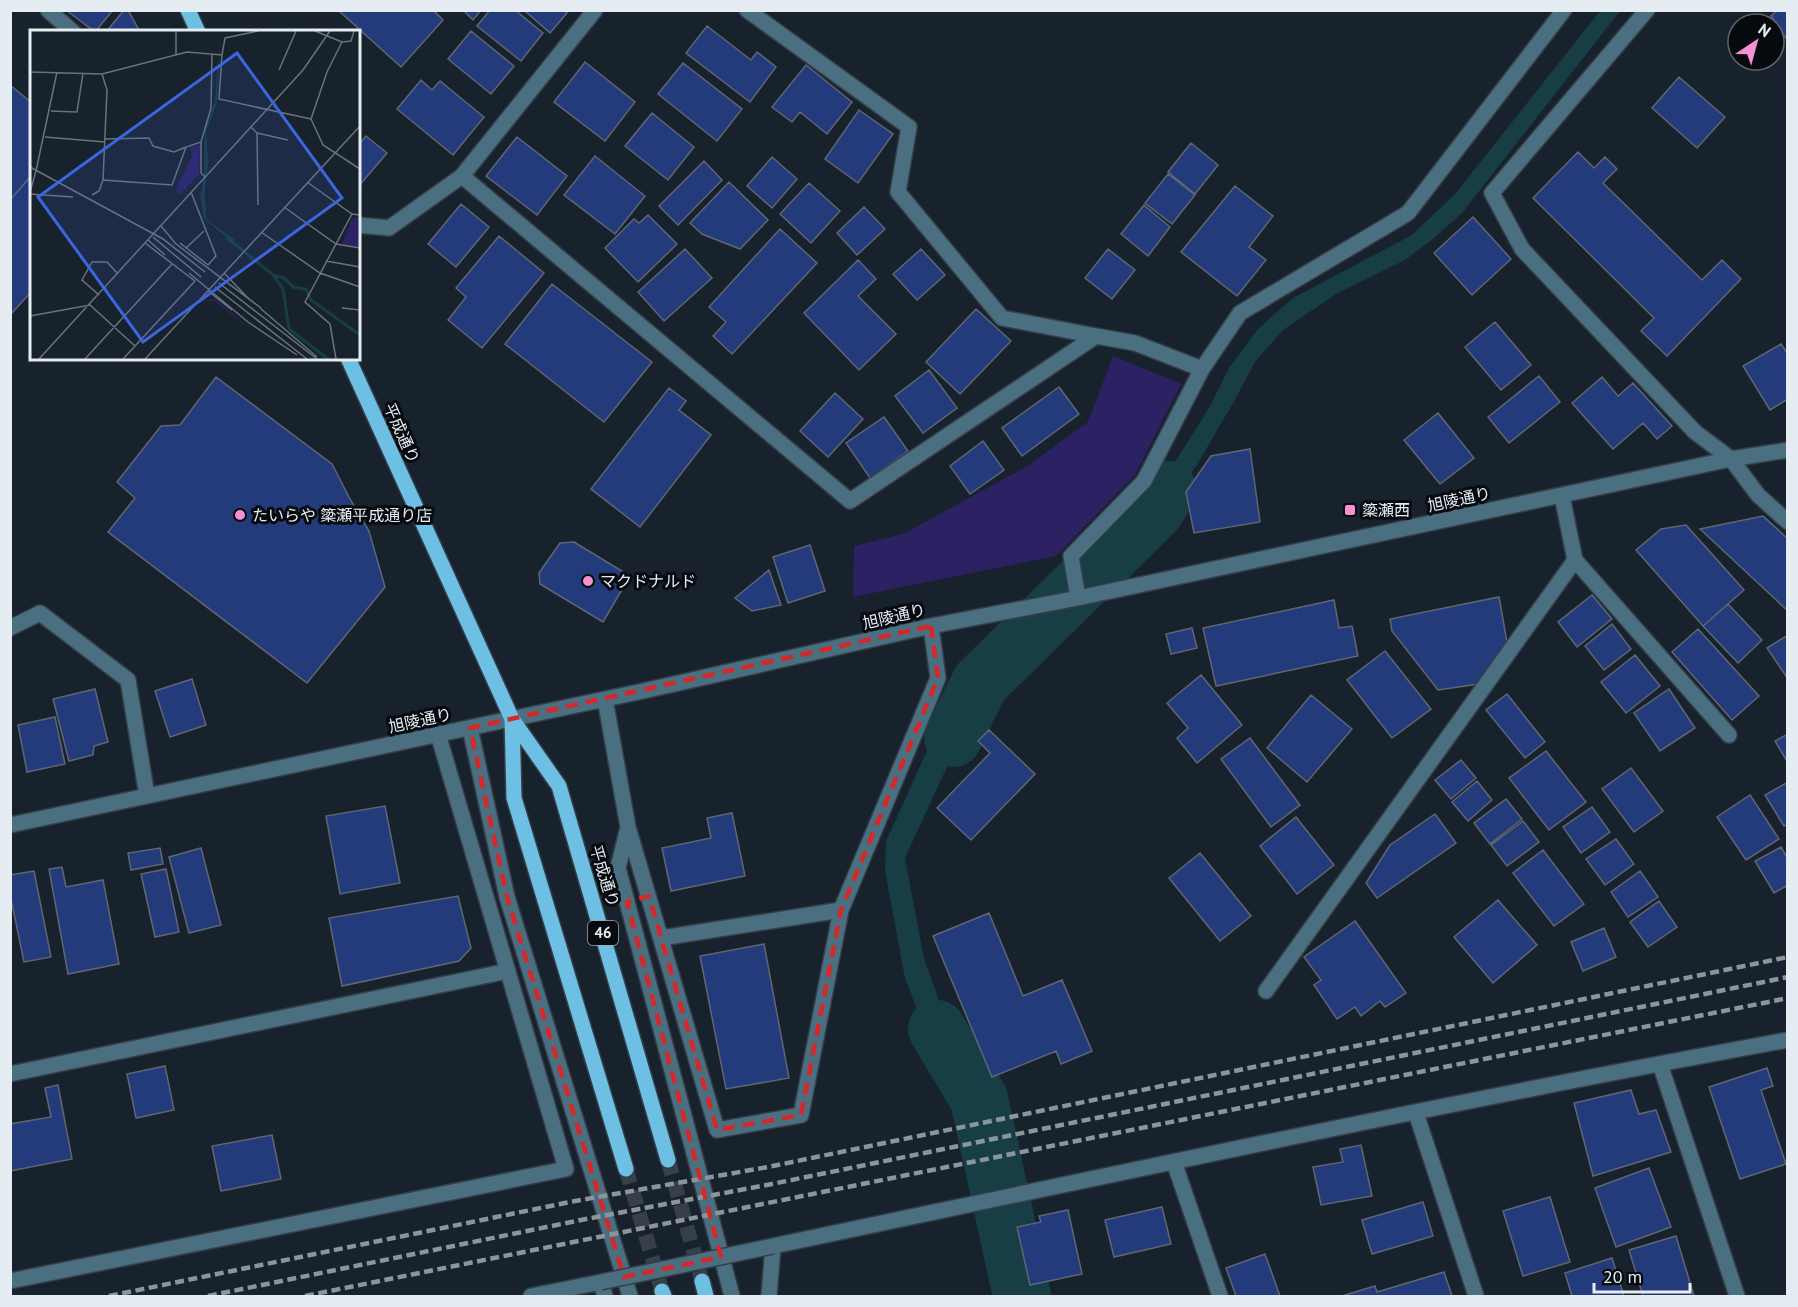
<svg xmlns="http://www.w3.org/2000/svg" width="1798" height="1307" font-family="'PT Sans','Noto Sans JP',sans-serif">
<rect width="100%" height="100%" fill="#18222c"/>
<path fill="#2b2163" d="M1113 356 1181 384 1135 475 1056 556 853 597 854 546 903 534 1024 468 1088 422Z"/>
<path fill="#173e45" d="M1600 11H1620L1462 213 1433 239 1405 260 1336 294 1283 330 1255 362 1233 403 1198 463 1162 516 1134 546 1100 554 1148 505 1209 408 1229 368 1258 329 1293 298 1412 235 1455 194Z
M1020 664 975 706 905 858 924 959 943 1011 976 1070 987 1097 961 1103 929 1041 905 978 885 871 886 841 926 753 974 674Z"/>
<g fill="none" stroke-linecap="round" stroke-linejoin="round">
<path stroke="#173e45" stroke-width="58" d="M953 738 980 683 1155 511 1168 490
M937 1029 979 1099 1022 1296"/>
</g>
<path fill="#243b7b" stroke="#5f6673" stroke-width="1.5" d="M66 10H113L95 32Z
M124 10H128L140 32H106Z
M338 10H433L443 20 401 67Z
M463 10H481L473 20Z
M490 10H515L543 33 521 61 477 26Z
M524 10H564L567 13 550 33Z
M1778 10H1788V41L1771 16Z
M707 26 751 60 757 52 776 67 750 102 686 53Z
M471 31 514 66 491 94 448 59Z
M585 62 635 102 605 141 554 102Z
M683 63 742 109 717 141 658 94Z
M806 65 852 102 827 134 800 112 792 122 772 107Z
M1679 77 1725 117 1697 148 1652 108Z
M421 80 432 90 440 81 484 117 453 155 397 109Z
M10 85 32 103V175L10 200Z
M859 110 893 134 858 183 825 159Z
M652 113 694 147 668 180 625 146Z
M366 136 387 153 358 187V145Z
M517 137 567 176 537 215 486 176Z
M1191 143 1218 165 1195 194 1168 172Z
M1578 152 1594 168 1605 157 1617 169 1603 183 1702 280 1722 260 1741 279 1667 356 1641 331 1654 318 1533 198Z
M595 156 645 196 615 234 564 195Z
M772 157 797 179 772 208 747 186Z
M704 161 722 180 678 225 659 206Z
M1168 174 1195 195 1172 224 1145 203Z
M32 175V291L10 315V200Z
M729 182 768 220 740 249 702 234 690 223Z
M809 183 840 211 811 243 780 214Z
M1235 186 1273 216 1249 247 1266 260 1237 296 1181 252Z
M461 204 489 227 456 267 428 244Z
M1144 205 1170 227 1148 256 1121 234Z
M864 207 885 229 857 255 837 233Z
M648 215 677 244 638 282 605 248 634 219 639 223Z
M1473 217 1511 259 1472 295 1434 253Z
M780 229 817 263 732 354 713 336 726 322 709 307Z
M499 236 544 273 482 348 448 320 466 297 456 288Z
M685 249 712 278 664 321 638 292Z
M921 249 945 275 917 300 893 274Z
M1108 249 1135 270 1112 299 1085 278Z
M858 260 876 279 858 296 896 334 859 370 804 313Z
M552 284 652 362 604 422 505 344Z
M976 309 1011 341 960 394 926 362Z
M1495 322 1531 365 1501 390 1465 347Z
M1781 344 1788 354V399L1770 410 1743 366Z
M929 370 957 408 923 433 895 396Z
M1539 376 1560 402 1509 443 1488 417Z
M216 377 332 464 350 499 369 531 385 587 307 683 108 532 135 498 117 482 161 426 180 425Z
M1602 377 1618 396 1633 383 1672 426 1657 439 1643 423 1613 449 1572 403Z
M1059 387 1079 414 1022 456 1002 428Z
M669 388 686 401 679 410 711 435 640 527 591 489Z
M835 393 863 419 828 457 800 431Z
M1438 413 1474 458 1440 484 1404 440Z
M884 417 908 451 870 478 846 443Z
M983 441 1004 470 970 494 950 466Z
M1250 449 1260 522 1194 533 1186 492 1211 456Z
M1763 516 1788 539V611L1700 529Z
M1686 525 1744 590 1703 626 1636 550 1661 529Z
M574 542 630 576 603 622 540 584 539 573 560 543Z
M810 545 825 591 788 603 773 557Z
M769 570 781 605 752 611 735 598Z
M1592 595 1612 619 1577 647 1558 622Z
M1499 597 1507 642 1479 684 1438 690 1392 631 1390 619Z
M1334 600 1339 628 1352 626 1358 656 1216 686 1203 628Z
M1728 604 1762 640 1738 663 1703 626Z
M1612 624 1631 649 1604 670 1585 646Z
M1192 628 1197 648 1171 654 1166 634Z
M1698 629 1759 696 1732 720 1672 652Z
M1788 635V679L1767 648Z
M1385 651 1431 709 1392 738 1347 680Z
M1635 655 1660 686 1626 713 1601 682Z
M1201 675 1242 725 1197 763 1177 738 1188 728 1167 703Z
M192 679 206 725 170 737 155 691Z
M95 689 108 742 94 746 93 755 69 761 53 699Z
M1669 689 1695 728 1660 751 1634 713Z
M1507 694 1545 742 1525 758 1486 710Z
M1311 695 1352 729 1307 782 1267 748Z
M55 717 65 764 27 772 18 725Z
M989 730 1035 774 971 840 937 808 990 753 978 741Z
M1788 734V763L1775 741Z
M1250 738 1300 805 1271 827 1221 759Z
M1546 751 1586 802 1549 830 1509 778Z
M1461 760 1476 778 1451 799 1435 780Z
M1631 768 1663 811 1634 832 1602 789Z
M1477 781 1492 800 1468 821 1452 802Z
M1788 782V824L1784 826 1765 795Z
M1750 795 1779 839 1746 860 1717 817Z
M1506 799 1522 819 1490 844 1474 823Z
M385 806 400 883 340 894 326 816Z
M1592 807 1610 832 1581 853 1563 827Z
M732 813 745 876 671 891 662 848 711 838 707 818Z
M1435 814 1456 843 1377 898 1366 883 1390 845Z
M1296 817 1334 865 1297 894 1260 846Z
M1523 821 1539 842 1507 866 1491 845Z
M1616 839 1634 864 1605 885 1586 859Z
M1781 847 1788 859V885L1774 893 1755 861Z
M160 848 163 864 131 870 128 853Z
M201 848 221 925 189 933 169 857Z
M1543 850 1584 904 1554 926 1513 873Z
M1200 853 1251 916 1220 941 1169 878Z
M62 867 66 887 103 880 119 964 68 974 49 869Z
M166 869 179 932 155 937 141 874Z
M34 871 51 957 24 962 10 894V875Z
M1640 871 1658 897 1628 917 1611 892Z
M458 896 471 948 459 961 342 986 329 918Z
M1498 900 1537 945 1493 983 1454 937Z
M1659 901 1677 927 1648 947 1630 922Z
M989 913 1023 996 1062 980 1092 1051 1061 1064 1056 1051 992 1077 933 936Z
M1355 921 1406 993 1385 1007 1380 1001 1361 1016 1355 1007 1337 1019 1314 985 1321 980 1304 957Z
M1604 928 1616 957 1583 971 1571 942Z
M764 944 789 1078 726 1089 700 956Z
M165 1066 174 1110 136 1118 127 1074Z
M1767 1068 1773 1086 1761 1090 1786 1164 1740 1179 1709 1087Z
M58 1085 72 1159 10 1171V1124L51 1117 45 1088Z
M1631 1090 1639 1114 1656 1110 1671 1152 1593 1176 1574 1103Z
M272 1135 281 1179 221 1191 212 1146Z
M1361 1145 1372 1196 1321 1205 1313 1167 1343 1162 1340 1149Z
M1649 1168 1671 1227 1616 1247 1595 1188Z
M1550 1197 1570 1262 1523 1276 1503 1211Z
M1423 1202 1433 1236 1372 1254 1362 1220Z
M1162 1207 1171 1244 1114 1257 1105 1220Z
M1068 1210 1082 1274 1030 1285 1017 1227 1041 1222 1039 1216Z
M1676 1236 1694 1296H1643L1629 1250Z
M1265 1254 1280 1296H1236L1226 1268Z
M1612 1258 1624 1296H1572L1565 1273Z
M1444 1272 1452 1296H1342L1375 1286 1377 1292Z"/>
<g fill="none" stroke-linecap="round" stroke-linejoin="round">
<path stroke="#37404a" stroke-width="15" stroke-dasharray="15 8" stroke-linecap="butt" d="M668 1160 702 1281
M626 1169 662 1291"/>
<g stroke="#353e48" stroke-width="18">
<path id="minor" d="M48 10 73 32
M747 10 909 127 898 192 1002 318 1096 336
M1647 10 1492 193 1522 249 1695 432 1731 459 1758 495 1788 522
M462 176 850 501 1096 336 1135 343 1202 369 1240 313 1408 213 1564 10
M358 225 389 228 462 176 595 10
M1575 560 1729 735
M1078 598 1071 556 1144 481 1202 369
M10 628 40 613 128 680 147 796
M605 699 628 827 618 868 732 1296
M470 728 507 897 630 1296
M10 825 643 691 931 626 1078 598 1731 459 1788 450
M628 827 717 1130 801 1115 841 910 938 678 931 626
M661 938 841 910
M1266 991 1575 560 1562 496
M1660 1064 1737 1296
M10 1074 508 971
M1416 1113 1476 1296
M1174 1162 1220 1296
M10 1281 566 1169 438 734
M531 1296 601 1282 605 1296
M769 1296 773 1246C1111 1175 1448 1102 1788 1040"/>
</g>
<g stroke="#353e48" stroke-width="18">
<path id="major" d="M188 10 198 32
M348 358 512 719 559 786 668 1160
M512 719 514 798 626 1169
M702 1281 706 1296
M662 1291 664 1296"/>
</g>
<use href="#minor" stroke="#4a6f81" stroke-width="15"/>
<use href="#major" stroke="#6dbfe3" stroke-width="15"/>
<path stroke="#8c959c" stroke-width="4.5" stroke-dasharray="9 4.5" stroke-linecap="butt" d="M109 1296 575 1201 768 1167 1788 957
M208 1296 581 1220 772 1184 1788 977
M305 1296 1788 998"/>
<g stroke="#353e48" stroke-width="18" stroke-linecap="butt">
<path id="minor-bridge" d="M601 1282 773 1246"/>
</g>
<use href="#minor-bridge" stroke="#4a6f81" stroke-width="15"/>
</g>
<path fill="none" stroke="#d62828" stroke-width="4.5" stroke-dasharray="12 8" stroke-linejoin="round" d="M931 626 938 678 841 910 801 1115 717 1130 649 896 627 902 721 1257 624 1277 507 897 470 728Z"/>
<g fill="#f491d3" stroke="#070b0f" stroke-width="2">
<rect x="1344" y="504" width="12" height="12" rx="3"/>
<circle cx="240" cy="515" r="6"/>
<circle cx="588" cy="581" r="6"/>
</g>
<g text-anchor="middle" stroke-width="6" stroke-linejoin="round" paint-order="stroke">
<rect fill="#070b0f" stroke="#a2a8ae" stroke-width="1.5" x="588" y="921" width="30" height="24" rx="4.5"/>
<g font-size="15" font-weight="bold" fill="#e5ecf2">
<text x="603" y="938">46</text>
</g>
<g font-size="16" fill="#e5ecf2" stroke="#070b0f">
<text transform="translate(402 433) rotate(66)" y="6">平成通り</text>
<text transform="translate(1459 499) rotate(-12)" y="6">旭陵通り</text>
<text transform="translate(894 616) rotate(-13)" y="6">旭陵通り</text>
<text transform="translate(420 720) rotate(-12)" y="6">旭陵通り</text>
<text transform="translate(605 876) rotate(73)" y="6">平成通り</text>
</g>
<g font-size="16" fill="#e5ecf2" stroke="#070b0f" text-anchor="start">
<text x="1362" y="516">簗瀬西</text>
<text x="252" y="521">たいらや 簗瀬平成通り店</text>
<text x="600" y="587">マクドナルド</text>
</g>
</g>
<g transform="translate(30 30)">
<rect width="330" height="330" fill="#18222c"/>
<path d="M170 115 169 144 150 165 146 159 162 127 160 117ZM330 187V217L312 214 322 188ZM185 269 224 302 184 271H175L121 329 175 270Z" fill="#2b2163"/>
<path d="M191 1 187 73 176 101 178 131 174 140 175 96 185 72ZM174 159 177 190 205 210 203 212 174 189 170 164Z" fill="#173e45"/>
<path fill="none" stroke="#173e45" stroke-width="3" d="M172 171 177 130M196 207 243 245 254 248 263 257 276 259 281 270 330 305M243 245 253 259 259 299 298 329"/>
<path fill="none" stroke="#6a737b" stroke-width="1.5" d="M146 1V24M285 1 312 12 321 11 324 1M312 12 297 42 281 89 293 115 330 139M192 25 189 69 281 89M249 40 266 1M0 42 72 44 157 22 192 25 195 8 228 1M21 81 47 82 53 43M221 97 227 103 228 175M227 103 258 110M15 107 75 112M75 109 119 108 123 116 144 122 156 117M171 112V143L175 147M0 137 133 209 175 242M6 141 27 42M73 150 142 155 156 117 171 112 181 78 182 24M277 152 322 184 330 185M0 162 6 141M0 164 43 167M62 165 69 161 73 150 77 60 72 44M254 177 306 214 330 218M131 196 146 214 231 278M231 202 290 243 330 257M123 207 171 247M118 210 135 225M150 213 178 235 186 226 161 162M156 218 174 201M296 231 330 237M159 243 218 292M194 243 219 269M189 253 287 329M185 257 277 329M178 261 202 280M69 265 52 250 62 232H77L88 244M230 278 287 327M312 278 330 280M0 286 60 275 105 316M218 292 267 325M9 329 273 40 300 1M55 329 142 234M93 329 165 251 115 213M115 329 330 96M306 329 300 294 275 272 322 184"/>
<path fill="#3b66dc" fill-opacity="0.15" stroke="#3b66dc" stroke-width="3" d="M207 23 312 168 113 312 8 167Z"/>
<rect width="330" height="330" fill="none" stroke="#e5ecf2" stroke-width="3"/>
</g>
<rect width="1798" height="1307" fill="none" stroke="#e5ecf2" stroke-width="24"/>
<g transform="translate(1756 42) rotate(36)"><circle r="28" fill="#070b0f" stroke="#60656a" stroke-width="1.5"/>
<path d="M0-4.5L10 22L0 15L-10 22Z" fill="#f491d3"/>
<text y="-9" font-size="16" font-weight="bold" text-anchor="middle" fill="#e5ecf2">N</text>
</g>
<path d="M1594 1283v9h96v-9" fill="none" stroke="#e5ecf2" stroke-width="3"/>
<text x="1603" y="1283" font-size="18" fill="#e5ecf2" stroke="#070b0f" stroke-width="4.5" paint-order="stroke">20 m</text>
</svg>
